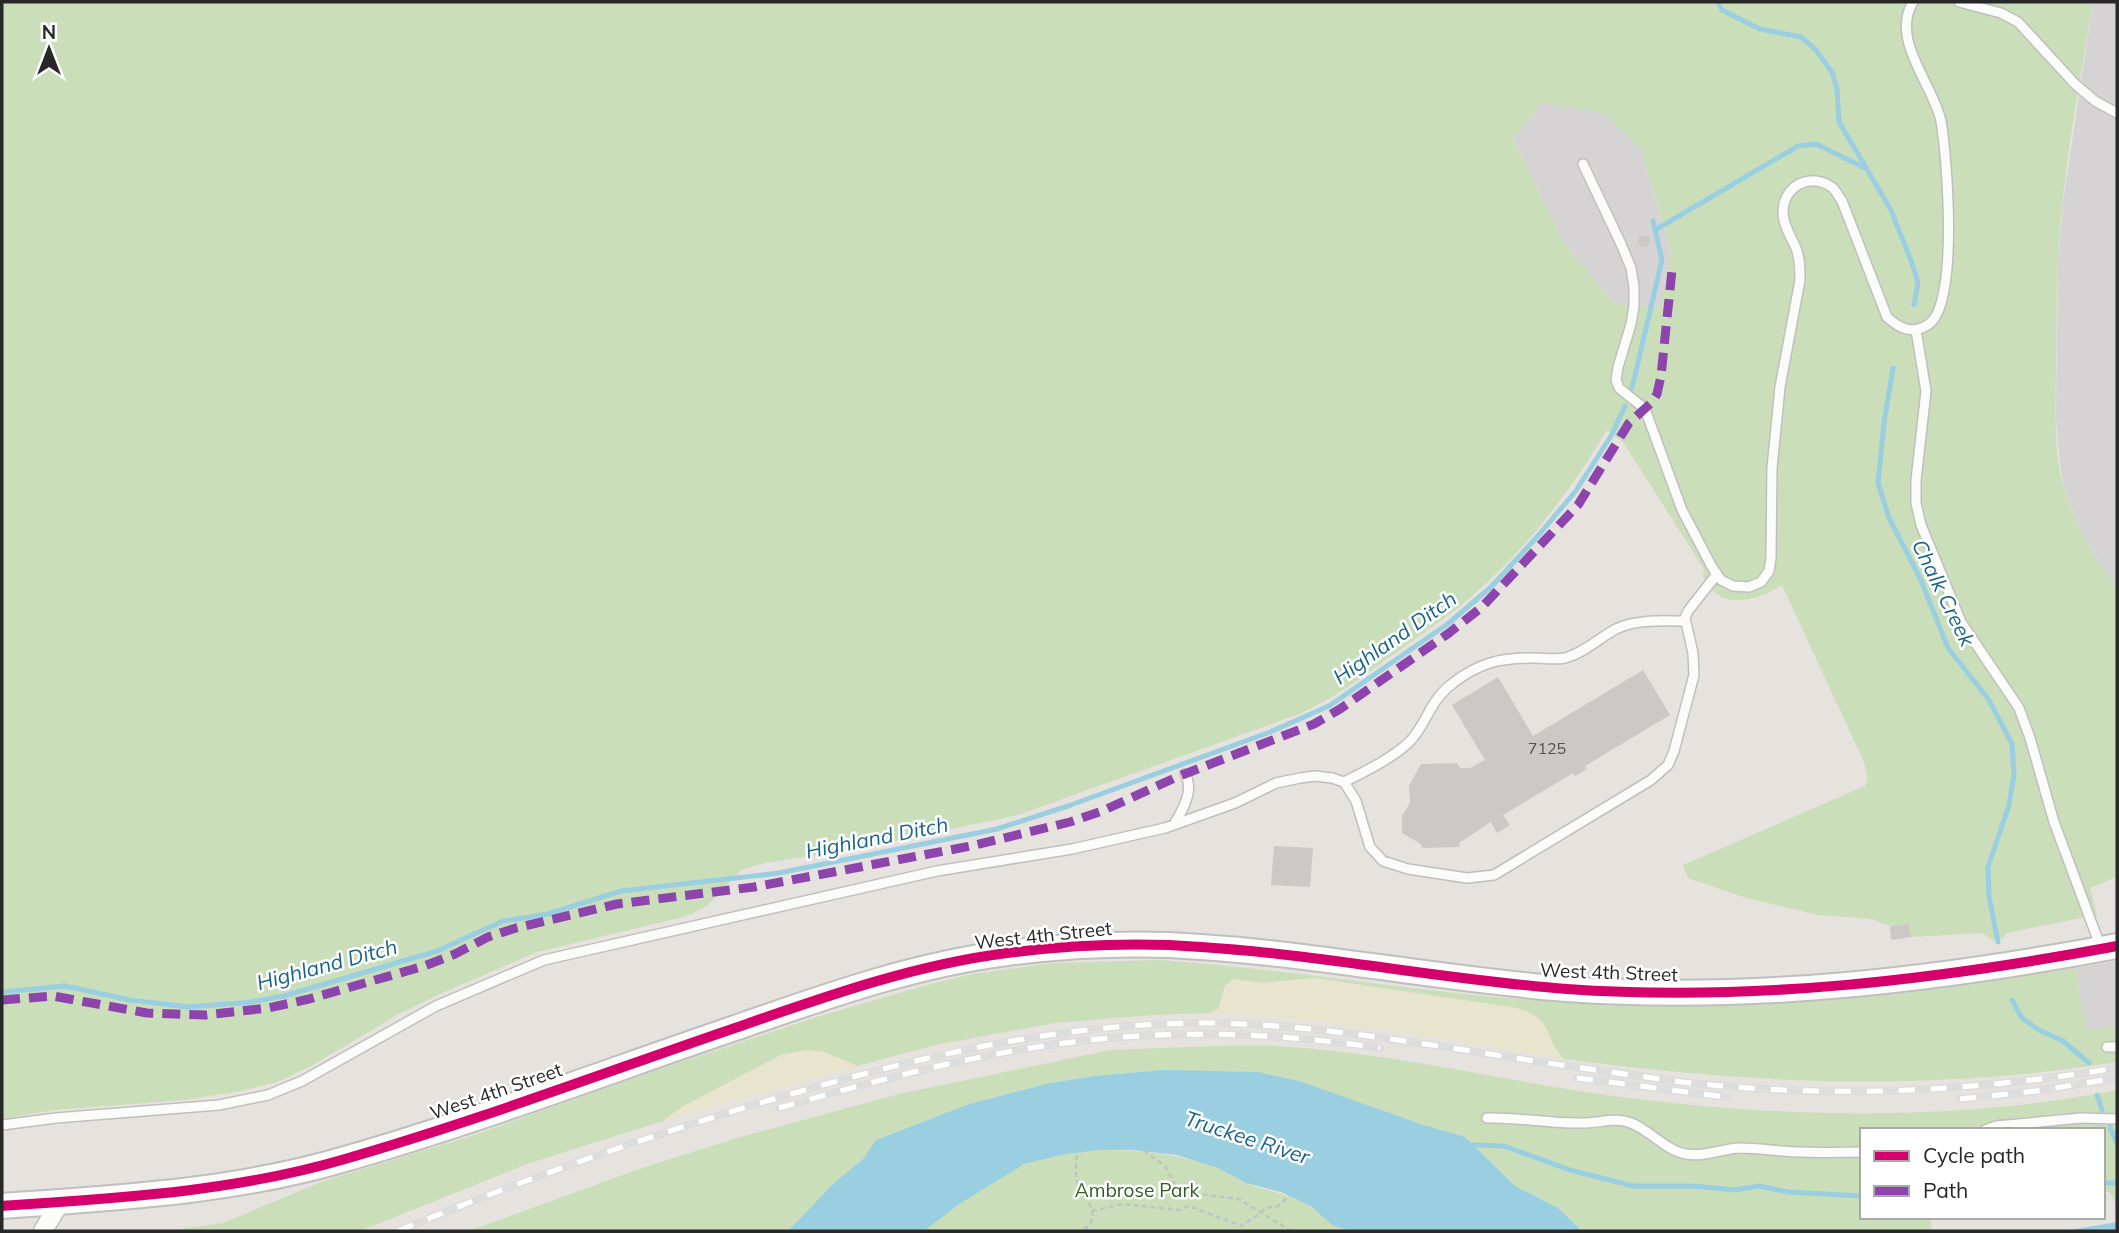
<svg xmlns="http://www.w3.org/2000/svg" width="2119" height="1233" font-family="Mulish,sans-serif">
<rect width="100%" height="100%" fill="#e6e2de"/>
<path fill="#d6d3d5" d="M2093 2H2117V587L2102 567 2080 529 2065 493 2060 464 2056 418 2058 261 2063 202Z
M1541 103 1603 113 1641 149 1671 253 1660 308 1615 304 1564 244 1513 140Z
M2117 961V1026L2087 1032 2075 968Z"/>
<path fill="#cadeba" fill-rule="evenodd" d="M2 2H2093C2079 87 2062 174 2058 261 2056 294 2057 328 2056 362 2056 405 2052 453 2066 495 2077 528 2096 560 2117 587V877L2090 888 2097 915 2006 933 2003 939 1992 940 1983 933 1911 937 1909 924 1890 926 1872 919 1818 915 1743 897 1688 878 1683 865 1865 786 1868 779 1864 762 1782 585C1765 596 1732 610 1713 591 1709 588 1706 581 1703 577L1704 569 1623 442 1607 430C1570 492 1526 549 1472 596 1448 617 1420 635 1394 654 1364 676 1333 699 1299 714L1018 815 861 848 765 863 741 870 707 906 688 916 537 952 442 993 399 1014 311 1066 277 1082 241 1091 184 1100 55 1110 2 1119ZM1541 103 1603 113 1641 149 1671 253 1660 308 1615 304 1564 244 1513 140Z
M1160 960C1302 970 1443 997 1586 1004 1701 1009 1819 1004 1934 989 1981 983 2028 975 2075 968L2087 1031 2117 1026V1062C1930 1092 1752 1084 1564 1059 1541 1035 1557 1021 1516 1008L1314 978 1261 983 1233 979 1225 986 1218 1010 1209 1013 1153 1015 1055 1023 936 1045 857 1066 824 1052 783 1054 682 1107 663 1121 527 1164 360 1231H166L223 1223 321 1182 474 1135 654 1071 817 1017 923 986 972 974 1054 963Z
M1212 1046C1233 1046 1254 1045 1275 1046 1392 1052 1506 1082 1621 1097 1786 1118 1954 1122 2117 1090V1205L2109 1192 2103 1191V1130H1862V1217H1930L1932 1231H1582L1558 1208 1515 1186 1465 1137 1421 1124 1338 1095 1223 1072 1162 1070 1094 1076 1050 1083 969 1104 876 1140 863 1159 834 1183 788 1231H469L642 1168 737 1138 899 1094 1111 1050Z
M1098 1150C1138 1150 1176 1153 1215 1167 1225 1170 1234 1177 1244 1182 1262 1190 1281 1192 1300 1201 1319 1210 1329 1224 1350 1231H924C954 1207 987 1180 1023 1165 1046 1155 1074 1153 1098 1150Z"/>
<path fill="#e9e4ce" d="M1314 978 1517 1008C1557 1021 1541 1035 1564 1059 1446 1041 1329 1016 1209 1013L1218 1009 1225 986 1233 979 1261 983Z
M806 1050 824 1052 857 1066 663 1121 682 1107 783 1054Z"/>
<path fill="#99cfe1" d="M1162 1070 1257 1072 1299 1081 1421 1124 1465 1137 1515 1186 1558 1208 1582 1231H1350L1332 1225 1312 1207 1281 1192 1246 1183 1218 1168 1177 1155 1131 1150H1098L1061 1155 1024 1164 958 1205 924 1231H788L834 1183 863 1159 876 1140 969 1104 1050 1083 1094 1076Z
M2117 1222V1231H2064Z"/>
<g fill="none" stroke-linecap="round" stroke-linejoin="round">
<path stroke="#99cfe1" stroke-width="5" d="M1718 2 1722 10 1760 29 1801 37 1815 49 1832 72 1837 89 1839 122 1891 210 1912 263 1918 283 1914 305
M1655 230 1798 146 1816 144 1865 168
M1893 368 1884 423 1878 483 1889 518 1920 578 1948 648 1989 700 2012 744 2014 774 2009 805 1988 867 1989 897 1998 942
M1632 388 1662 260 1653 221
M2 992 65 986 130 1000 189 1007 251 1002 284 996 437 951 503 921 548 914 621 891 779 873 997 829 1071 805 1270 732 1329 706 1449 623 1491 587 1537 537 1575 492 1611 436 1625 406
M2012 1000 2022 1018 2039 1030 2063 1041 2089 1063
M2097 1095 2102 1110
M2110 1127 2117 1144
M1474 1145 1504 1146 1570 1170 1633 1186H1694L1735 1190 1759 1186 1788 1192 1862 1196
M2103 1183H2117"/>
</g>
<path fill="#cbc8c5" d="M1638 241a6 6 0 1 1 12 0a6 6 0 1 1-12 0Z
M1643 670 1670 715 1585 766 1587 769 1575 776 1573 773 1503 815 1510 825 1497 833 1491 822 1459 843 1460 847 1422 848 1421 844 1402 833V816L1410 803 1409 786 1421 764 1457 763 1460 768H1470L1485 760 1452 705 1498 677 1533 736Z
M1274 846 1313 848 1310 887 1271 885Z
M1909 924 1911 937 1891 940 1890 926Z"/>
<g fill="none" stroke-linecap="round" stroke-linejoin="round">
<g stroke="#c0bfbf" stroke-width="12">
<path id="service" d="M1959 2 2001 13 2018 22 2075 84 2095 101 2117 113
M1583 164 1621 244 1631 268 1634 287V306L1631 324 1618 367 1616 380 1619 388 1645 409 1682 510 1712 567 1721 580 1733 586 1749 587 1761 582 1769 571 1771 558 1772 468 1780 387 1800 280C1800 269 1800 259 1796 248 1791 237 1783 225 1783 212 1783 186 1811 171 1833 188 1836 191 1839 197 1842 201L1887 317C1900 329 1913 335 1929 324 1959 303 1947 157 1941 121 1933 84 1890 40 1913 2
M1916 330 1926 391 1916 480V503L1921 525 1961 622 2019 708 2030 738 2054 822 2101 948
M1344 782C1364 772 1397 756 1412 739 1428 720 1431 699 1453 683 1479 663 1499 658 1533 658 1543 658 1555 660 1565 658 1584 653 1599 638 1616 629 1637 619 1663 621 1685 621
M1174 825C1182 810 1195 791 1185 774
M2107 1047H2117
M1487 1118C1520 1117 1551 1124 1583 1123 1599 1123 1616 1117 1631 1123 1650 1130 1666 1151 1686 1154 1705 1157 1721 1149 1739 1148 1760 1148 1781 1152 1803 1152 1822 1153 1842 1152 1862 1152
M2 1125 56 1118 219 1105 268 1095 302 1081 436 1006 544 960 937 871 1072 849 1165 828 1235 803 1276 783 1300 778 1315 776 1332 778 1344 782 1356 801 1370 847 1383 861 1408 869 1467 878 1494 875 1651 780 1668 765 1674 751 1694 675 1693 653 1685 618 1688 611 1717 574
M1985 1130 1996 1126 2081 1118 2117 1119"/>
</g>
<g stroke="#c0bfbf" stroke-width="21">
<path id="minor" d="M43 1231 60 1202"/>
</g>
<g stroke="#c0bfbf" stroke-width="28">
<path id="secondary" d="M2 1206C117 1198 233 1192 345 1159 477 1121 606 1072 735 1028 824 997 913 965 1007 953 1071 945 1136 942 1201 947 1324 955 1445 980 1567 989 1752 1002 1936 980 2117 946"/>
</g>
<path stroke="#c3c2c2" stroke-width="2.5" stroke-dasharray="5 3.5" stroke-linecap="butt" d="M1144 1151 1165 1166 1176 1186 1200 1194 1239 1199 1291 1231
M1077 1155C1076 1165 1074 1179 1080 1189 1088 1203 1104 1218 1081 1231
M1092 1211 1123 1204 1180 1210 1189 1206 1241 1226 1260 1214 1265 1208 1278 1206 1289 1196"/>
<use href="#service" stroke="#fbfbfa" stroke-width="9"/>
<use href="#minor" stroke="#fbfbfa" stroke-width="18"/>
<use href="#secondary" stroke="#fbfbfa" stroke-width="24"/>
<g stroke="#ddddde" stroke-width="8">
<path id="rail" d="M1577 1078 1726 1097
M1960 1099 2036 1091 2117 1078
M779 1108C875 1081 974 1054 1073 1042 1174 1029 1279 1033 1380 1048
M398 1231C519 1181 642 1138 767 1101 910 1059 1059 1022 1209 1023 1295 1024 1380 1037 1465 1050 1537 1062 1609 1072 1682 1082 1833 1099 1967 1092 2117 1068"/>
</g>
<use href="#rail" stroke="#fff" stroke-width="5" stroke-dasharray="16" stroke-linecap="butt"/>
<path stroke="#8e44ad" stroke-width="9" stroke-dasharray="18 9" stroke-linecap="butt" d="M2 1000 53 996 147 1013 206 1015 268 1008 309 999 424 966 455 954 488 937 516 928 617 904 754 887 971 846 1070 822 1102 811 1177 777 1314 724 1340 709 1449 633 1482 607 1578 505 1629 423 1651 403 1657 394 1661 376 1672 270"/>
<g stroke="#fff" stroke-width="15">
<path id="cycleway" d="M2 1206C117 1198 233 1192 345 1159 477 1121 606 1072 735 1028 824 997 913 965 1007 953 1071 945 1136 942 1201 947 1324 955 1445 980 1567 989 1752 1002 1936 980 2117 946"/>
</g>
<use href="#cycleway" stroke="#d6006c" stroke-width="10"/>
</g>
<g text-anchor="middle" stroke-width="5" stroke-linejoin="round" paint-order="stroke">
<g font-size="16" fill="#525251">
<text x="1547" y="754">7125</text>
</g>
<g font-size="19" fill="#282828" stroke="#fff">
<text transform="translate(1043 935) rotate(-6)" y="7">West 4th Street</text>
<text transform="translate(1609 972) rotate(2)" y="7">West 4th Street</text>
<text transform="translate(496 1091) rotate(-19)" y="7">West 4th Street</text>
</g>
<g font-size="19" fill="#2e5e20" stroke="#fff">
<text x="1137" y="1197">Ambrose Park</text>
</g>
<g font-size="21" font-style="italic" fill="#1a658b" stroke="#fff">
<text transform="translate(1943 593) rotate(64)" y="7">Chalk Creek</text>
<text transform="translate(1395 638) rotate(-35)" y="7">Highland Ditch</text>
<text transform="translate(877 838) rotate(-11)" y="7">Highland Ditch</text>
<text transform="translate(327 965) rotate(-15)" y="7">Highland Ditch</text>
<text transform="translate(1247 1138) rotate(18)" y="7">Truckee River</text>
</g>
</g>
<rect width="2119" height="1233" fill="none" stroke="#282828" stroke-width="7"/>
<rect x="1860" y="1128" width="245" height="91" fill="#ffffff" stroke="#a9a9a9" stroke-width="2"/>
<rect x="1874" y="1151" width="35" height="10" fill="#d6006c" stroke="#a9a9a9" stroke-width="2"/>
<text x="1923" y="1163" font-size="21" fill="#282828">Cycle path</text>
<rect x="1874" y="1186" width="35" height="10" fill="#8e44ad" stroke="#a9a9a9" stroke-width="2"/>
<text x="1923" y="1198" font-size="21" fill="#282828">Path</text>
<g transform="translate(49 49)" stroke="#ffffff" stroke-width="5" paint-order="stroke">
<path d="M0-5L12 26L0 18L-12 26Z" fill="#282828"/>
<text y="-10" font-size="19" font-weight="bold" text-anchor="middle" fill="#282828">N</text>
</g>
</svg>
